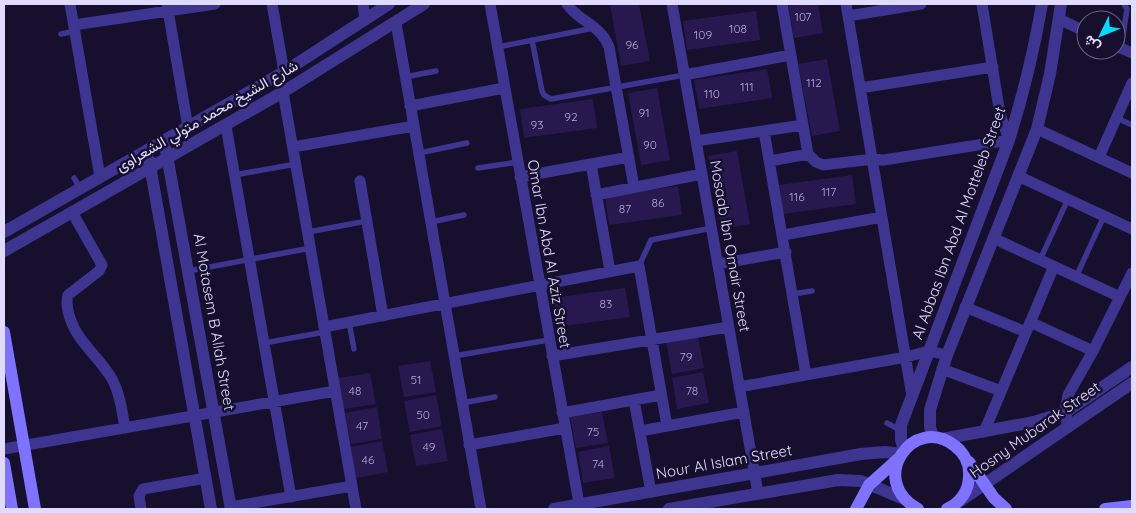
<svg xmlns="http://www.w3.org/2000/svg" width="1136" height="513" font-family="Quicksand,Vazirmatn,sans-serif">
<rect width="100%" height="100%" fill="#160f2d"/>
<path fill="#271950" d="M610 4H639L650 61 621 66Z
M788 4H818L823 33 794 38Z
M756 11 760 40 687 50 683 21Z
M827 59 840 131 812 136 798 64Z
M767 69 772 98 699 109 694 80Z
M657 88 670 160 641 165 628 93Z
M593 99 597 128 524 138 520 109Z
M737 151 750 224 721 229 708 156Z
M852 175 856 204 783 214 779 185Z
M678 186 682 215 609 225 605 196Z
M625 288 630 317 557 327 552 298Z
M698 337 704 368 672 374 666 342Z
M430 361 436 392 404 397 398 366Z
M703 372 709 403 677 409 672 378Z
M370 373 376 404 344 409 338 378Z
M436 395 442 426 410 432 404 401Z
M377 407 382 439 351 444 345 413Z
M602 412 608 443 576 448 570 417Z
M442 429 448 461 416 466 410 435Z
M382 441 388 472 356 478 350 447Z
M609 446 615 478 583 483 578 452Z"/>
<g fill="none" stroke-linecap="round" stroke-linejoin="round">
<path stroke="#3e3591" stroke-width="5.5" d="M61 34 75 31
M532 40 542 91 544 95 551 99 684 75
M498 47 594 28
M1121 48 1127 9 1124 4
M405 77 436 71
M1117 118 1132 125
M419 153 467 143
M478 168 518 162
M234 175 296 164
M74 178 80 188
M431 222 464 215
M308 232 367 221
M1040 260 1068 199
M639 266 651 240 712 228
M188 271 311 248
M1076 277 1104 216
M793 294 812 291
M349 322 354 349
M264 343 325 332
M454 356 549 340
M462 403 495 397
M887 423 900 430"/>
<path stroke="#3e3591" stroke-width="11" d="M70 4 100 177
M167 4 188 128
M272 4 284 72
M363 4 365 20
M490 4 580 509
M567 4C579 22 600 24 609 47L634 187
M672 4 758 493
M782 4 808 154
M846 4 912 396
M848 16 921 4
M1059 19 1086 32
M396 23 481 509
M74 25 215 4
M1116 46 1132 53
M684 75 791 55
M860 88 993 67
M283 92 356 509
M410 106 504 88
M226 126 291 497
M1037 129 1132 173
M764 131 806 375
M696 141 803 125
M293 147 414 126
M1099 157 1132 83
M770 161 808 154 816 162 823 165 873 159 884 160 1009 140 1000 114 982 4
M591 164 610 271
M1018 176 1132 229
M520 177 629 157
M360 181 383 316
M596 195 702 174
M72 212 102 265 99 271 68 295C66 301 67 305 68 311 75 342 97 353 112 379 120 394 122 411 125 428
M783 235 882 217
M993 238 1120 297
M718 264 786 252
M965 307 1026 332
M1030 322 1093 351
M324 327 639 266 667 426
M552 356 729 327
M942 369 1001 391
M739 387 906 357 929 351 947 355
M634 400 651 492
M562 413 661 395
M1067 428 1066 406 1068 395 1093 351 1132 273
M640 431 744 412
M984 432 1054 266
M469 445 565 428
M4 449 335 391
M230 507 352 486
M141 509 139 496 143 489 206 478"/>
<path stroke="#3e3591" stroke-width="12" d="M166 150 231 509
M149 160 211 509
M4 232 284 72 389 4
M4 251 283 92 424 4
M933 437 930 427V410L947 355 1037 129 1050 74 1061 4
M942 439 1034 422 1066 412 1132 367
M904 450 901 440V425L1009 140C1023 96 1034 50 1042 4
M957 503 1132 383
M554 509 861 454 885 452 901 454
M669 509 838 480 861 481 904 499"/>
<path stroke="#7e72ff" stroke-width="12" d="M4 332 35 509
M969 462 994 498 1006 509
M4 463 12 509
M856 509 869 485 898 459
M918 509C866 480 914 413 955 446 964 453 970 464 969 476 969 491 960 503 947 509
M1105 509 1132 506"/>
</g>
<g text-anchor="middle" stroke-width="5" stroke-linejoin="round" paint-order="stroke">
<g font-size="12" fill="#b2aad3">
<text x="803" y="21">107</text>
<text x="738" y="33">108</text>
<text x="703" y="39">109</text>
<text x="632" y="49">96</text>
<text x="814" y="87">112</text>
<text x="747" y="91">111</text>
<text x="712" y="98">110</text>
<text x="644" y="117">91</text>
<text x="571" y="121">92</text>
<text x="537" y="129">93</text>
<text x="650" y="149">90</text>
<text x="829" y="196">117</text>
<text x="797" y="201">116</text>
<text x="658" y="207">86</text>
<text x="625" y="213">87</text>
<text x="606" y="308">83</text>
<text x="686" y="361">79</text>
<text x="416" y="384">51</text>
<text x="355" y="395">48</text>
<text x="692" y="395">78</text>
<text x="423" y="419">50</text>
<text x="362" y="430">47</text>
<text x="593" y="436">75</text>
<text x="429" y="451">49</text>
<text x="368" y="464">46</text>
<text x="598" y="468">74</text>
</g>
<g font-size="15" fill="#e1dbff" stroke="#160f2d">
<text transform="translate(207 116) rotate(-30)" y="5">شارع الشيخ محمد متولي الشعراوى</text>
<text transform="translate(959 223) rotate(-70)" y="5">Al Abbas Ibn Abd Al Motteleb Street</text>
<text transform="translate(730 246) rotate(80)" y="5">Mosaab Ibn Omair Street</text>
<text transform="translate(549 254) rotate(80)" y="5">Omar Ibn Abd Al Aziz Street</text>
<text transform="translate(214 322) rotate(80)" y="5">Al Motasem B Allah Street</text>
<text transform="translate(1035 430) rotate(-35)" y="5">Hosny Mubarak Street</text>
<text transform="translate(724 462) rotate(-10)" y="5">Nour Al Islam Street</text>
</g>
</g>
<rect width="1136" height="513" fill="none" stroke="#e1dbff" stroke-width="10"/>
<g transform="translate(1101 35) rotate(227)"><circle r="24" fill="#160f2d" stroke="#676181"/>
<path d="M0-4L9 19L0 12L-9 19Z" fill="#07d8ff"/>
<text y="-8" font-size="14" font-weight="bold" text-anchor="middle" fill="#e1dbff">ش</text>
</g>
</svg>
